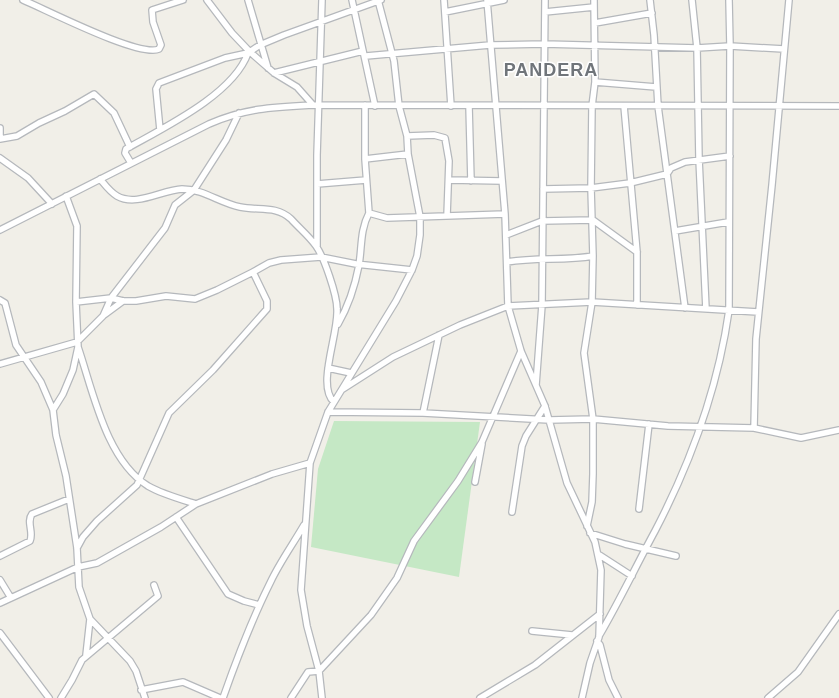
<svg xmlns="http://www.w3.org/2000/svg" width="839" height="698" font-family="Arial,sans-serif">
<rect width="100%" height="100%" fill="#f1efe8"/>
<path fill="#c5e8c5" d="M334 421 480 422 459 577 311 547 318 469Z"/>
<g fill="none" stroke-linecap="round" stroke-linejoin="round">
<g stroke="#b5b8bc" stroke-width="8">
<path id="minor" d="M23 0C47 10 140 58 159 49L161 45 153 22 152 10 183 0
M207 0 232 33 250 52 274 73 297 87 313 105
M248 0 268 68
M352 0 375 106
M444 0 451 106
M487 0 505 214 508 306 521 351 545 406 567 483 595 542 601 570 599 637 590 663 582 698
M650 0 654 35 658 106 685 308
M692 0 697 48 699 159 706 309
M445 12 504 0
M545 12 594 7
M595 23 652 13
M366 56 490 45 544 44 697 48 730 46 784 49
M274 73 363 51
M595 82 656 87
M365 105V159L369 213 387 218 505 214
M469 106 471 181
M624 106 637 252V305
M0 128V138
M160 130 156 89 159 83 225 58 248 53 260 45 284 35 381 0
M407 136 434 135 445 138 449 161 447 216
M0 139 17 136 39 123 65 111 94 94 114 113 130 147
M0 158 28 178 52 204
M365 159 408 154
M131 163 125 153 126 149C163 128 233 95 248 53
M100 179C105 185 110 192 117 196 136 207 162 190 182 189 203 189 220 203 240 207 258 211 276 205 291 219 299 228 309 236 316 246 324 257 337 295 337 309 339 333 316 386 334 402
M449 180 502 181
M317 184 366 180
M543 189 591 188 630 183 667 174 671 168 685 162 730 156
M66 196 77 226 76 302 78 347 73 370 63 394 53 410 56 435 66 476 77 548 79 587 90 619 130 661 136 671 145 698
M0 230 209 124C245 108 275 107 313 105L839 106
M675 231 728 222
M506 235 542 221 593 220 637 252
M317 246V155L322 0
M507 262C536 257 565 261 593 256
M0 300 5 303 16 345 41 382 53 410
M76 302 111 298 123 301H136L166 296 195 299 217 290 253 272
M104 315 123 301
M338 324C349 305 355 286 359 265 362 247 360 230 369 213
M78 347C93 391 106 460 148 486 162 494 180 499 196 504
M0 364 77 342 103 316 111 298 165 228 175 205 194 190 226 140 239 113
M328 368 351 373
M536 385 542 305 545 0
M343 389 393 357 460 325 508 306 592 302 758 312
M328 412 423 413 549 420 593 419 668 426 754 428 756 339 772 185 789 0
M423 413 439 335
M754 428 801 438 839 430
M475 482 482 444
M639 509 649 424
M512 512 522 446 526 436 545 406
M176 517 228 594 244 601 259 605
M587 526 592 502 593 474V419L584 353 592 302 593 256 591 188 592 106 595 82 594 0
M590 533 625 544 676 556
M77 548 83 537 97 521 137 485 169 413 213 370 267 309V301L253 272 269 263 281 260 321 257 356 264 412 270
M598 554 632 576
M0 556 30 541C34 532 26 522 32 514L69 499
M0 580 11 598
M0 603 78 567 97 563 161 527 196 504 272 474 310 463
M532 631 572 635
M0 633 49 698
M599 636C619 602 636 566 655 531 691 462 718 388 729 310L730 46 729 0
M597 641 600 645 609 680 618 698
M86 655 90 619
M141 690 183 682 220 698
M61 698 72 680 82 660 158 596 154 585
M223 698C237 658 252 619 271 581 280 562 293 544 304 525
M291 698 308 672 319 671 371 615 397 578 414 541 458 481 482 442 521 351
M322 698 319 671 307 626 301 590 310 463 328 412 396 301 412 270 417 256 420 235V217L408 154 407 136 399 106 394 61 378 0
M480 698 535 665 600 614
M768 698 798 672 839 614"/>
</g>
<use href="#minor" stroke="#fff" stroke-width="5.5"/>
</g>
<g text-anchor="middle" stroke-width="3" stroke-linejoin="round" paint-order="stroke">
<g font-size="18" font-weight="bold" letter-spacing="1" fill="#70757a" stroke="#fff">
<text x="551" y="76">PANDERA</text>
</g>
</g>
</svg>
